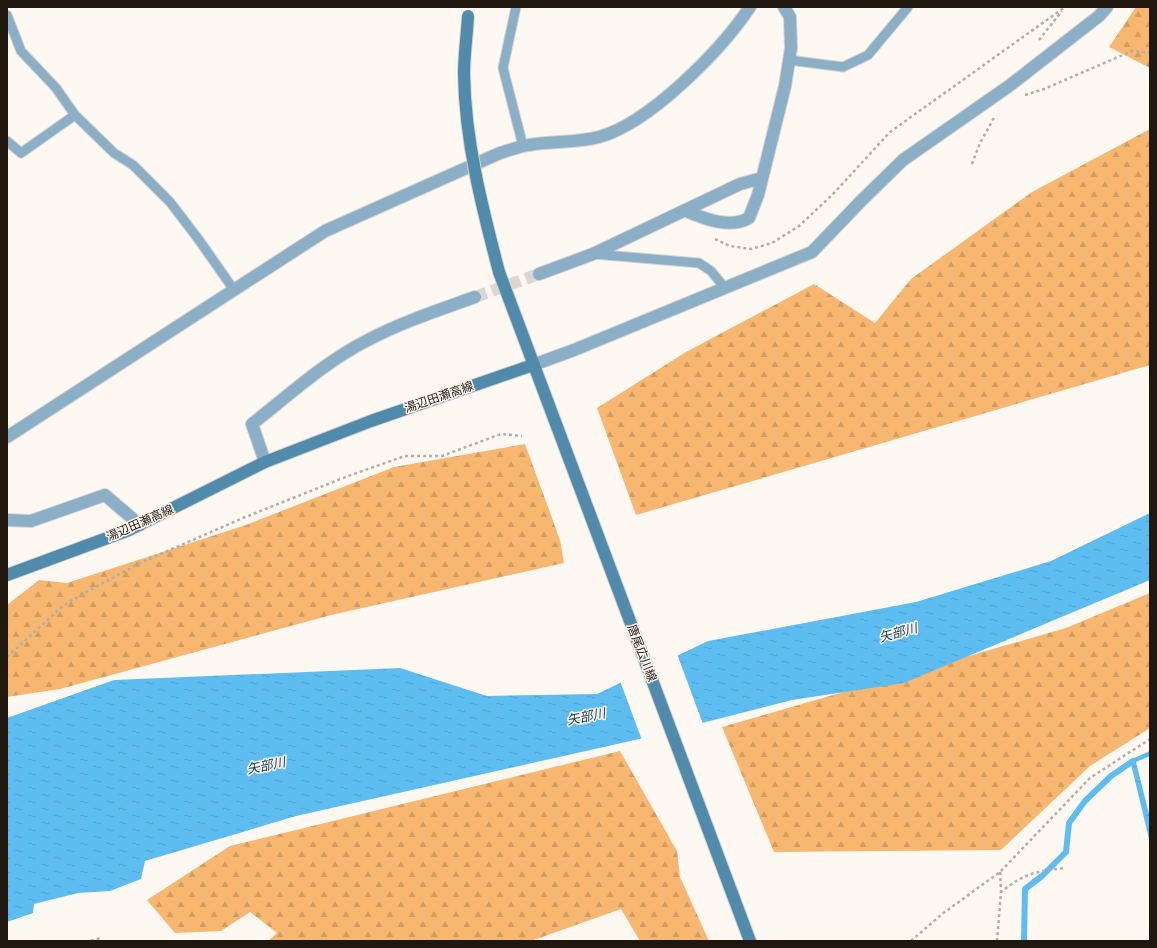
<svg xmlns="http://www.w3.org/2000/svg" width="1157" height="948" font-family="Helvetica,'Noto Sans JP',sans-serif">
<defs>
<pattern id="forest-firs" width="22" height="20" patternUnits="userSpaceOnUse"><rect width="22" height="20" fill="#f8b770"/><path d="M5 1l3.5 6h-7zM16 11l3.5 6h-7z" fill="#d49d60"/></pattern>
<pattern id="water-ripples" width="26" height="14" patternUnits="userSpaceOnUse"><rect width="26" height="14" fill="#5ebdf0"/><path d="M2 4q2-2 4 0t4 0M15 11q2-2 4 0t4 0" fill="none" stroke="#51a2cd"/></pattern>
</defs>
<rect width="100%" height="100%" fill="#fef8f3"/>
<path fill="url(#forest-firs)" d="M1136 7H1150V68L1109 47Z
M1150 129V365L636 515 597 408 686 352 814 284 875 323 911 279 1032 192Z
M525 444 560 540 564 563 331 615 60 689 7 697V605L39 580 67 583 246 525 394 467Z
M1150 593V728L1090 766 1001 850 774 852 722 727 1066 628Z
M620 751 677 851 680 877 709 941H640L621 909 531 941H268L277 933 250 912 221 931 175 933 147 900 230 846Z"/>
<path fill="url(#water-ripples)" d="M1150 513V580L904 683 792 700 635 740 296 816 145 861 141 879 110 891 78 893 34 904 33 913 7 922V718L114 680 400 668 487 696 597 694 708 641 916 602 1051 561Z
M1150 751V756L1136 762 1150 818V843L1131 764 1134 758Z"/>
<path fill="#fef8f3" d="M677 654 703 724 642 740 620 681Z"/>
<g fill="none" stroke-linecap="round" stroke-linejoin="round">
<path stroke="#5ebdf0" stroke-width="6" d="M1024 941 1025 889 1042 876 1066 852 1069 823 1085 801 1111 776 1133 761"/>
<path stroke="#ddd6d1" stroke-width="12" stroke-dasharray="12 6" stroke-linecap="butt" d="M475 297 539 274"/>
<g stroke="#dad4ce" stroke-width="11">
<path id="service" d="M516 7 503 68 523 146
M7 15 21 51 56 88 75 115 114 153 133 165 170 202 199 240 234 290
M789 60 843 67 868 55 908 7
M7 141 21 153 75 115
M593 254 699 263 711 271 725 288"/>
</g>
<g stroke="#dad4ce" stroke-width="14">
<path id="minor" d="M686 211C705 219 730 229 749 218L758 195 785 86 791 48 790 17 784 7
M539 274 593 254 740 184 762 178
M533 365 574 350 812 252 861 201 903 160 1009 86 1099 16 1107 7
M7 437 325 231 500 153C510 150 520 146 529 145 552 141 577 143 599 137 650 123 721 50 750 7
M265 462 252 424C289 395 326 361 368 340 402 322 439 310 475 297
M7 520 31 521 105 495 140 525"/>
</g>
<g stroke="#dad4ce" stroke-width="14">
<path id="secondary" d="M499 272 750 941
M7 575 129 530 265 462 371 421 533 365"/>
</g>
<path stroke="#b4ada6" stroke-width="2.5" stroke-dasharray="3 3" stroke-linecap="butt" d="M1039 40 1062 11
M1025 95 1044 89 1132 51 1150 53
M972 164 980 143 995 116
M715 239 730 246 751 249 772 243 799 226 833 194 890 132 1065 7
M7 657 64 605 81 595 140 563 243 518 348 476 405 456H442L501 434 522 436
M1000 872 1001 891
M91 941 100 938
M911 941 942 914 1000 872 1090 778 1150 739
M997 941 1001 892C1025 873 1034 872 1064 868"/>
<use href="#service" stroke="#8aafc6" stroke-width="9"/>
<use href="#minor" stroke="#8aafc6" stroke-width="12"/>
<use href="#secondary" stroke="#508bac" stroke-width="12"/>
<g stroke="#dad4ce" stroke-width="14" stroke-linecap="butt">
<path id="secondary-bridge" d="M468 16C467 35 464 55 464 74 465 141 482 207 499 272"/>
</g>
<use href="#secondary-bridge" stroke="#508bac" stroke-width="12"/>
</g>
<g text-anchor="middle" stroke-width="3" stroke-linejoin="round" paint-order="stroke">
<g font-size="12" fill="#20170e" stroke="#fef8f3">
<text transform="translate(439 397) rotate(-19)" y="4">湯辺田瀬高線</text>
<text transform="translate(140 523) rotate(-24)" y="4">湯辺田瀬高線</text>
<text transform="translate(642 653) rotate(69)" y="4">唐尾広川線</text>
</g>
<g font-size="13" font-style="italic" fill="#103a4f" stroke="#fef8f3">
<text transform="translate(898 632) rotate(-15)" y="5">矢部川</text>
<text transform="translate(586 716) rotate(-11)" y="5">矢部川</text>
<text transform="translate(266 765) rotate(-11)" y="5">矢部川</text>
</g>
</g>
<rect width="1157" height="948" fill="none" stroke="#20170e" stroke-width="16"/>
</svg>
